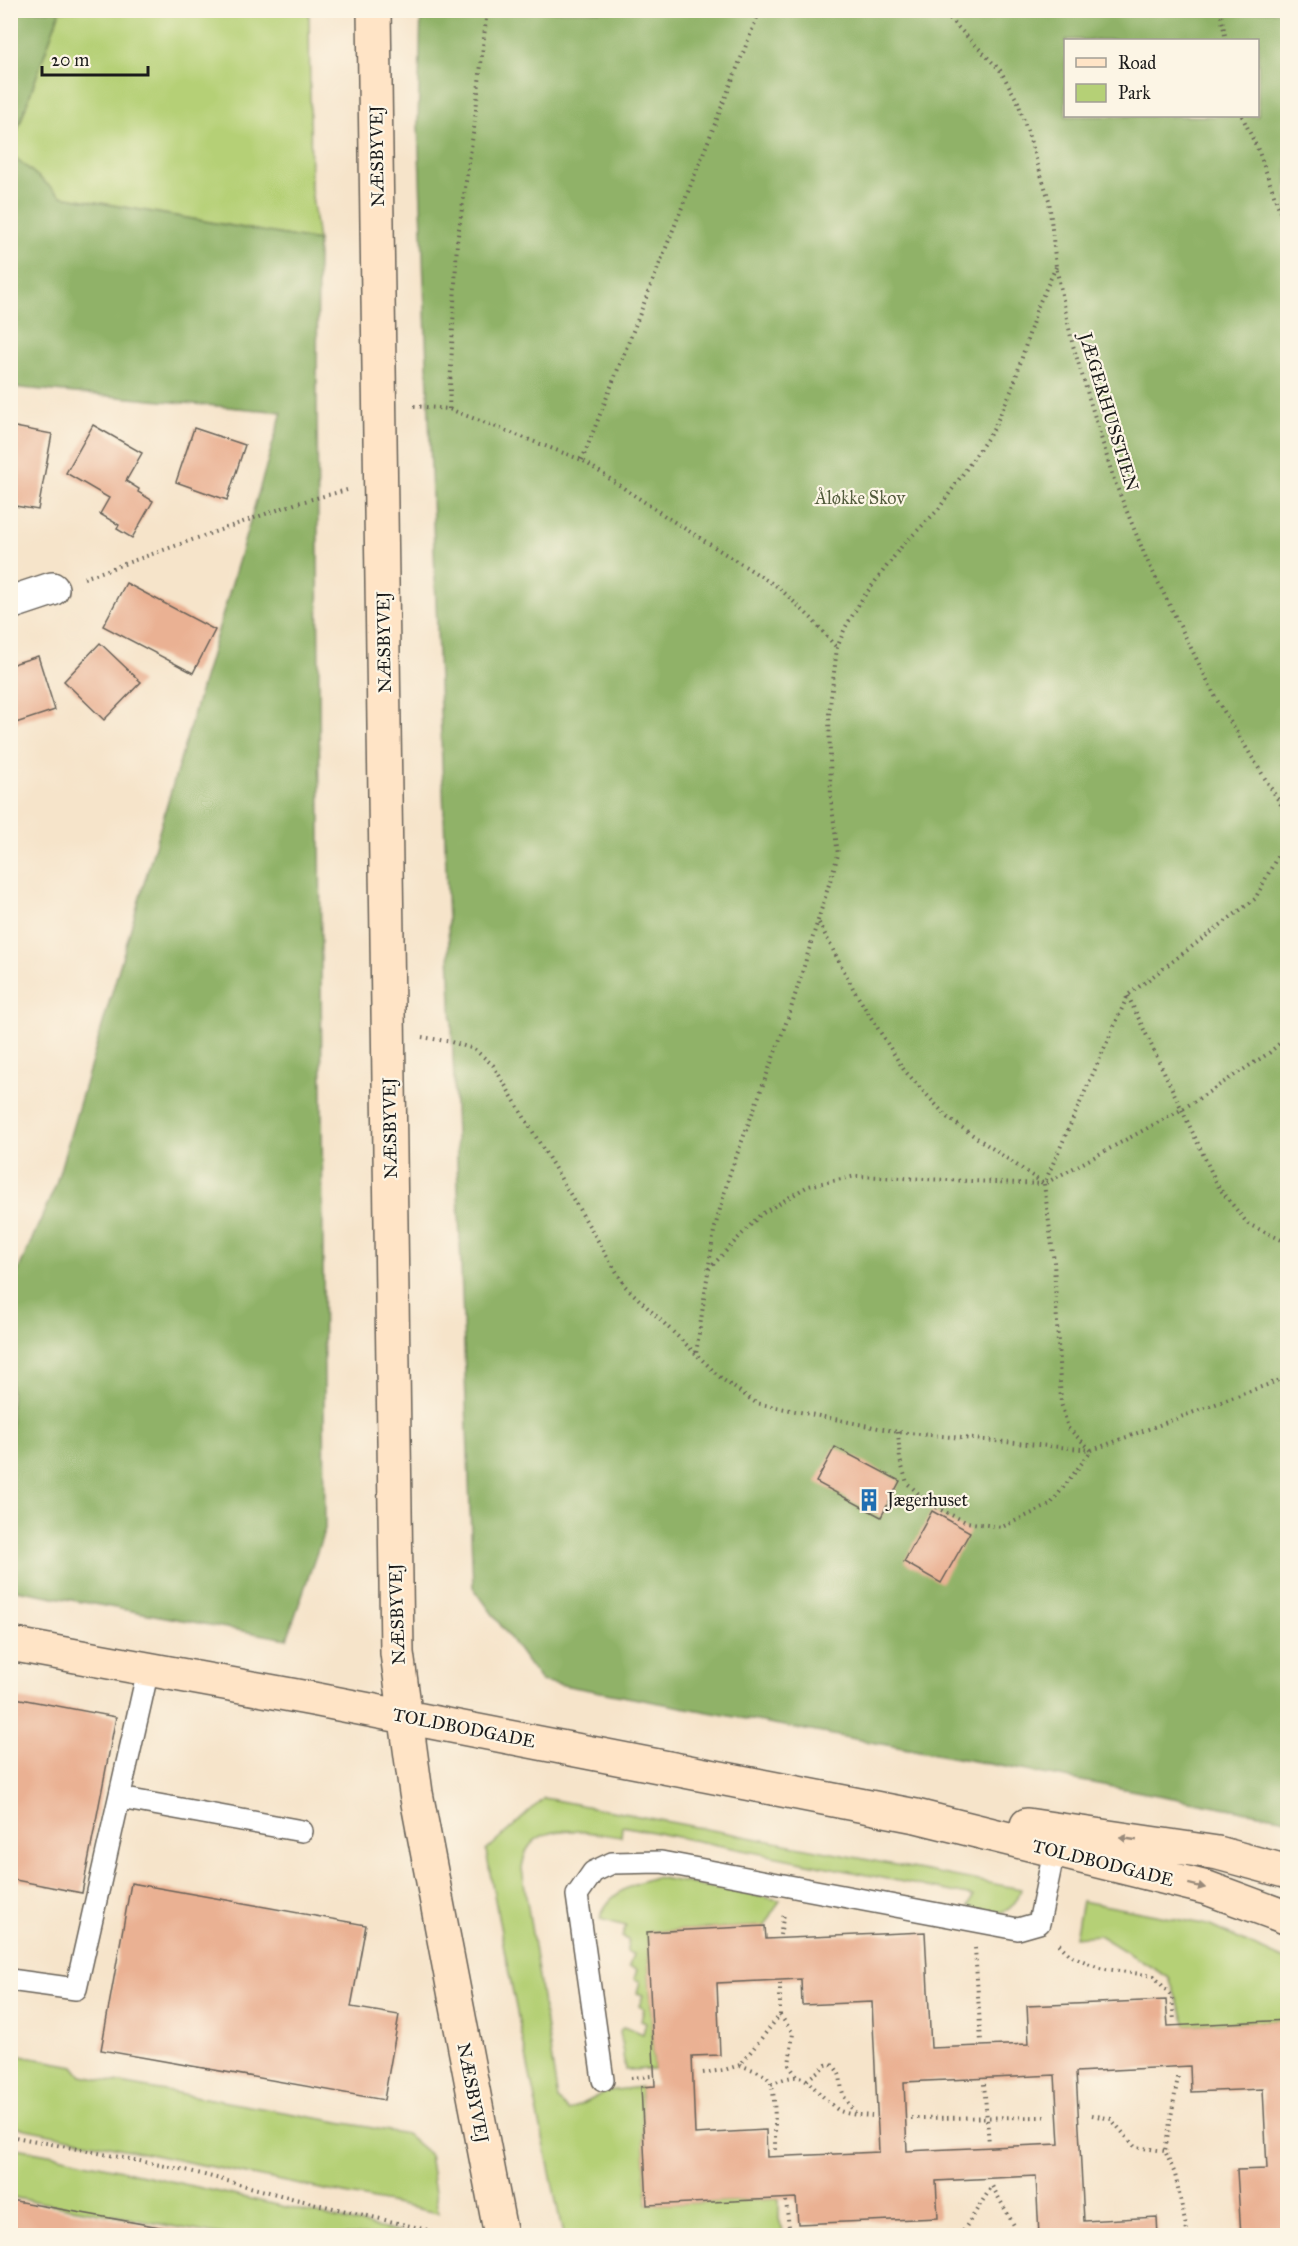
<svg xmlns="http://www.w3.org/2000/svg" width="1298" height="2246" font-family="'IM FELL Great Primer',serif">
<rect width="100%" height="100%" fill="#fcf5e5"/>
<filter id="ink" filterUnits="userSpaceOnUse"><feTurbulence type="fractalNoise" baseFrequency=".0167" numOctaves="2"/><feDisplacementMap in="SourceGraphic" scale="12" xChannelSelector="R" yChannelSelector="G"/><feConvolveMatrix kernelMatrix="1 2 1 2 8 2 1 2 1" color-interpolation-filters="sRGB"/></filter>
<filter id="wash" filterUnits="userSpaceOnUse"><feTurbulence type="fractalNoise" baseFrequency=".008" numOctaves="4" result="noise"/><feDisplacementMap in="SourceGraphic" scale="24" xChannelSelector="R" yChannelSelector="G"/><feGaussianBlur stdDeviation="1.35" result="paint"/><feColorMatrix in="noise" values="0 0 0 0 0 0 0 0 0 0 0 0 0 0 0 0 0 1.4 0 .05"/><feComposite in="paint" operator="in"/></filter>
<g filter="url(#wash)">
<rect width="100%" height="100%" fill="#f6e4ca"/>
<path fill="#b5d076" stroke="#687649" stroke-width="1.5" d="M60 11H309L311 188 318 241 61 196 11 154V148Z
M544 1798 1021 1889C1011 1920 995 1913 969 1907L973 1896 622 1826 621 1837C593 1834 545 1819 527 1850 524 1855 523 1863 522 1869L558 2100 568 2111 607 2091 641 2087 647 2205 779 2199V2219L784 2235H563L505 1954 486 1851Z
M655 1877 780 1900 765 1926 647 1932 654 2069 625 2070 620 2031 623 2027 643 2034 646 2022 641 2020 644 2009 639 2006 643 1995 637 1993 640 1981 634 1979 637 1970 629 1967 633 1954 626 1952 629 1940 622 1937 626 1926 600 1919C605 1895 634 1883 655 1877Z
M1082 1901 1208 1925 1287 1961V2020L1186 2025 1169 1978 1099 1935 1075 1937Z
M11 2054 74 2066 82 2076 406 2134 429 2154 438 2213 11 2126Z
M10 2147 54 2155 411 2235H221L11 2197Z"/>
<path fill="#90b267" stroke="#566742" stroke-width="1.5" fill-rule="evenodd" d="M11 10 60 11 11 148 10 11Z
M421 11H1287V1819L541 1681 473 1587 418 124ZM1066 40H1258V116H1066Z
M11 154 61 196 318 241 317 400 325 1529 287 1639 11 1589V1287L55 1187 282 412 11 387Z"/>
<g id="blocks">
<path fill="#eab193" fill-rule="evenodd" d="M93 425 142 453 126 481 139 489 138 492 153 501 132 538 117 529 119 525 100 514 109 498 66 473Z
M10 426 52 434 38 510 10 505Z
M194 428 245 445 227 500 176 482Z
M126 583 215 630 193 673 103 626Z
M100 643 141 682 104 720 64 681Z
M38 656 55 710 10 725V665Z
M835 1447 900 1481 881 1517 816 1482Z
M932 1511 970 1532 941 1583 904 1562Z
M10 1697 116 1717 82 1893 10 1879Z
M131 1883 366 1925 351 2007 399 2015 384 2100 101 2050Z
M765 1926 766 1939 925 1932 931 2048 1029 2044 1027 2006 1166 2000 1168 2026 1288 2020V2236H1241L1237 2170 1267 2169 1263 2089 1191 2092 1190 2066 1076 2072 1084 2221 1157 2217 1158 2236H1039L1036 2176 936 2181 938 2218 798 2224 796 2198 647 2205 641 2087 655 2086 647 1932ZM801 1979 802 2005 872 2002 879 2152 767 2157 766 2130 695 2134 692 2056 720 2055 717 1983ZM1055 2075 1059 2144 907 2151 904 2082Z
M10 2200 198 2234V2236H10Z"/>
</g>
</g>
<g filter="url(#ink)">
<use href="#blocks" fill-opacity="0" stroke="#686259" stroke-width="1.5"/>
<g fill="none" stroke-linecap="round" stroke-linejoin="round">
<g stroke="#686259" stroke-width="24">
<path id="lane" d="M120 1798 302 1831
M10 1980 76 1989 148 1670
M603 2080 577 1895 593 1872 612 1863 661 1862 1018 1929 1039 1923 1054 1851"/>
</g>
<g stroke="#686259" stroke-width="36">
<path id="street" d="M10 603 52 589"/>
</g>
<g stroke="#686259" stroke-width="36">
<path id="secondary" d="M374 10 397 1653 416 1793 501 2236
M10 1644 313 1699 916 1816 1207 1888 1288 1918
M1027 1825 1218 1853 1288 1872"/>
</g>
<path stroke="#686259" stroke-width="4" stroke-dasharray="1.5 4.5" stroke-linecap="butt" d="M941 10 1000 70 1018 102 1049 200 1056 267 1072 342 1114 480 1146 558 1217 700 1288 816
M1220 10 1226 40
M1242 116 1259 152 1288 234
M1056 267 1037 308 1013 387 993 430 938 510 902 546 862 599 845 628 837 648 829 714 831 799 838 855 789 1015 729 1176 714 1231 696 1354 722 1379 756 1403 898 1432 1092 1450 1288 1377
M414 406 449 409 582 460 668 518 778 587 811 618 837 648
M449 409 457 242 474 128 487 10
M582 460 760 10
M84 578 297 503 347 490
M819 923 855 992 904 1070 948 1118 1044 1184 1181 1110 1269 1053 1288 1036
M1128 996 1219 1188 1248 1224 1288 1243
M422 1037 451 1042 474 1049 493 1065 625 1286 696 1354
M709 1269 760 1215 808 1186 856 1176 1041 1184
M898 1432 900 1460 907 1483 931 1505 966 1522 1002 1527 1050 1505 1091 1451
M1091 1450 1068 1428 1061 1403 1054 1262 1044 1184 1128 995 1255 899 1288 836
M780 1935 784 1914
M1059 1944 1070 1955 1099 1968 1154 1976 1172 1997 1174 2021
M975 1948 981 2042
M780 2015 793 2033 789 2065 797 2077
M740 2065C749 2069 764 2072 770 2081 776 2090 775 2138 775 2152
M703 2073 724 2070 740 2065 780 2015V1983
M1178 2077 1165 2151 1175 2174 1188 2236
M631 2078 651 2076
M807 2080 826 2065 831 2064C845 2076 838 2082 844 2096 847 2102 851 2107 855 2113
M771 2084C808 2068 804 2081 829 2102 832 2105 836 2109 840 2111 850 2115 862 2115 872 2116
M984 2084 989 2143
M1092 2115 1111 2119 1135 2147 1165 2151
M911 2118 1049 2117
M10 2136 186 2170 295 2199 445 2234
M786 2201 790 2236
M960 2236 992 2186 1015 2227 1016 2236"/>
<use href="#lane" stroke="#fff" stroke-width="21"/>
<use href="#street" stroke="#fff" stroke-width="33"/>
<use href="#secondary" stroke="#ffe4c6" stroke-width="33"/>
</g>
<defs><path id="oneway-solid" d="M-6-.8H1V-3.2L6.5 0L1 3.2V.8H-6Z" transform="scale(1.5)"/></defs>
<g fill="#998a7a">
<use href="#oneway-solid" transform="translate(1128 1839) rotate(-172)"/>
<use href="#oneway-solid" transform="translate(1197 1886) rotate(14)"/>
</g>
</g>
<defs>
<g id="building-bare" transform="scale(1.8)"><path d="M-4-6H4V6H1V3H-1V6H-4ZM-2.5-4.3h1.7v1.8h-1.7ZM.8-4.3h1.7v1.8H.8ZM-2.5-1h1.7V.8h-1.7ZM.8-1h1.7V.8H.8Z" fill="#1f6fb2" stroke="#fcf5e5" stroke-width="2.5" paint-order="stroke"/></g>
</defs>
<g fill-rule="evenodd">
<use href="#building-bare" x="869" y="1500"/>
</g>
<g text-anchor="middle" stroke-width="4.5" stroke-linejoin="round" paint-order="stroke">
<g font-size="18" fill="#1c1c1c" stroke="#fcf5e5">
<text transform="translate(377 156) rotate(-91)" y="6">NÆSBYVEJ</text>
<text transform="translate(1109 412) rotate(73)" y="6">JÆGERHUSSTIEN</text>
<text transform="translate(384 642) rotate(-91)" y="6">NÆSBYVEJ</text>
<text transform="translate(390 1128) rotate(-91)" y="6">NÆSBYVEJ</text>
<text transform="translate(397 1614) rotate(-92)" y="6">NÆSBYVEJ</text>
<text transform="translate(464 1728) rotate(11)" y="6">TOLDBODGADE</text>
<text transform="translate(1103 1863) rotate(14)" y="6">TOLDBODGADE</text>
<text transform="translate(473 2093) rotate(79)" y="6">NÆSBYVEJ</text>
</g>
<g font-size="18" fill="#525b3c" stroke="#fcf5e5">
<text x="860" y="504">Åløkke Skov</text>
</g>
<g font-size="18" fill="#1c1c1c" stroke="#fcf5e5" text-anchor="start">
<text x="887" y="1506">Jægerhuset</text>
</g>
</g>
<rect width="1298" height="2246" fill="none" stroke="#fcf5e5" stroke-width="36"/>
<rect x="1064" y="39" width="195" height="78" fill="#fcf5e5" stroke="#a29e95" stroke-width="1.5"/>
<rect x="1076" y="58" width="30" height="9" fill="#ffe4c6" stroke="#a29e95" stroke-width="1.5"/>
<text x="1118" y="69" font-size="18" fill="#1c1c1c">Road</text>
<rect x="1076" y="84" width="30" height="18" fill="#b5d076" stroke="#a29e95" stroke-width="1.5"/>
<text x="1118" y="99" font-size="18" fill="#1c1c1c">Park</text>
<path d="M42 66v9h106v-9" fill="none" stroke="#1c1c1c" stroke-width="3"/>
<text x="51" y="66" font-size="18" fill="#1c1c1c" stroke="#fcf5e5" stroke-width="4.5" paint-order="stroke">20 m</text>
</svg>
